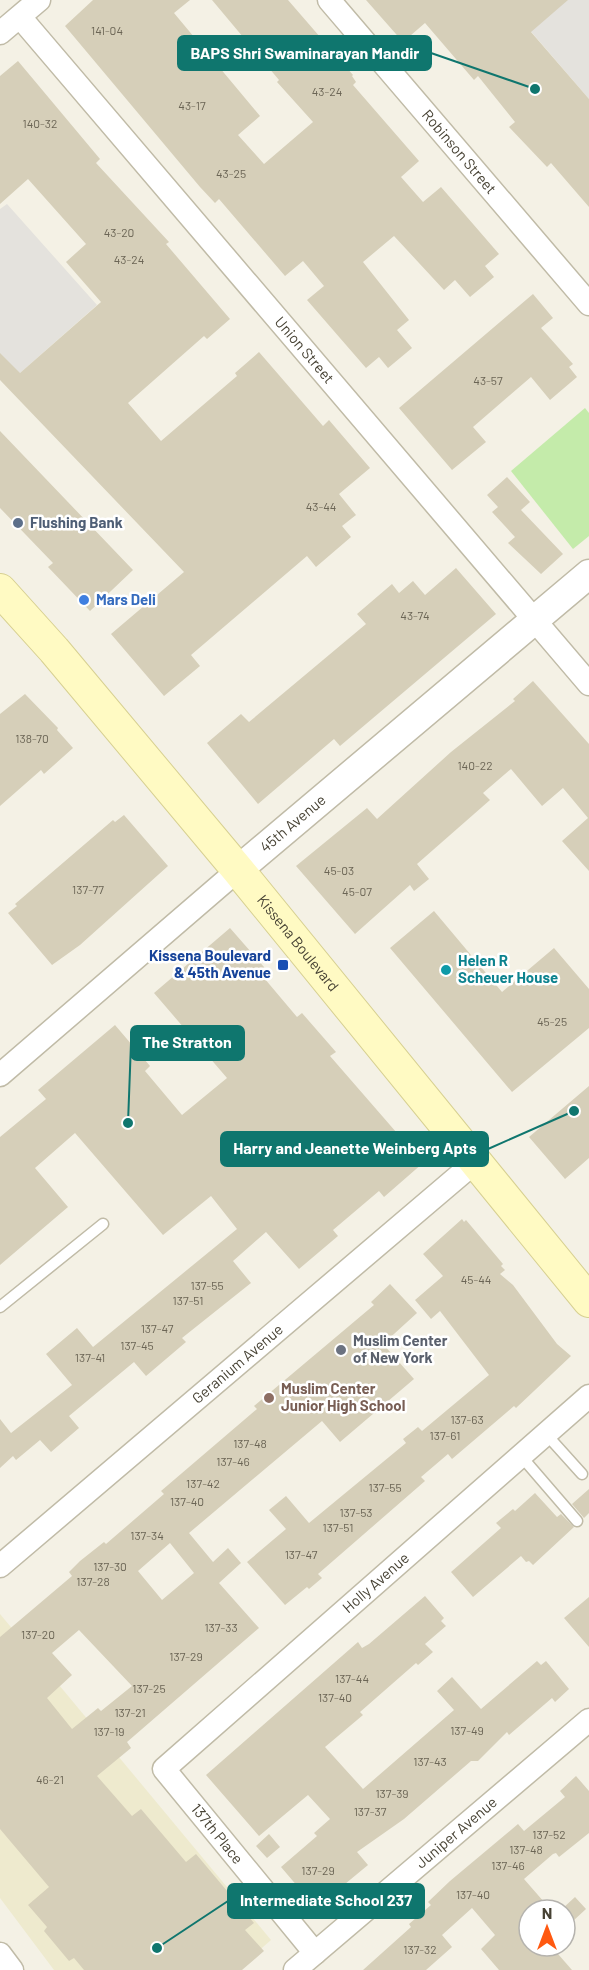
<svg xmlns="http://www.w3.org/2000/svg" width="589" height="1970" font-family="Barlow,sans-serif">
<rect width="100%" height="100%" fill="#f4f1e5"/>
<path fill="#eeeace" d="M0 1614 271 1940 237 1970H54L0 1898Z"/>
<path fill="#c4ebaa" d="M585 408 589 413V536L573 549 511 471Z"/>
<path fill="#e4e2dd" d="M504 0H589V99Z
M7 204 97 305 20 373 0 367V209Z"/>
<path fill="#d6cfb9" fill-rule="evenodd" d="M93 0H190L174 13 260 116 238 135 264 164 313 122 277 82 279 80 212 0H288L353 75 352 76 356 82 353 85 419 161 401 177 423 202 441 187 499 254 485 266 494 277 470 297 455 280 444 290 394 236 363 262 409 320 397 330 412 348 388 368 379 357 366 368 307 300 324 286 303 261 285 276 219 199 215 203 200 187 65 26Z
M366 0H568L531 32 589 99V207L551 163 547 167 509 127 515 122 478 76 474 80 425 23 403 42Z
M18 61 100 159 96 163 169 242 166 244 230 319 207 339 204 336 128 403 161 441 237 376 235 373 259 352 323 426 329 420 370 468 339 494 356 515 342 526 351 537 316 567 307 556 191 655 200 666 164 696 111 634 184 572 0 380V353L20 373 101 302 66 262 86 244 28 179 0 204V76Z
M533 294 553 318 541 328 573 364 569 367 577 377 550 400 531 377 473 427 486 442 452 470 399 408Z
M0 431 133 570 90 611 48 567 53 563 0 508Z
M507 477 530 502 521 510 563 554 541 574 508 543 515 537 492 512 498 507 487 495Z
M456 568 496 614 340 746 334 739 258 804 207 743 241 714 249 722 366 624 357 614 392 584 399 593 413 581 425 595Z
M533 681 589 744V871L562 841 588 818 563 788 542 806 511 769 483 793 490 800 417 864 429 879 414 891 410 885 355 934 296 866 367 808 377 819 451 752 515 701 513 699Z
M25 694 58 728 57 730 73 748 44 774 41 770 0 806V714Z
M124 815 168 866 80 945 52 965 8 913 17 906 15 904 113 820 115 822Z
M434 911 502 992 554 948 589 989V1028L512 1092 390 948Z
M230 928 264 967 259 972 297 1017 302 1013 336 1052 330 1056 423 1163 384 1197 379 1191 333 1230 338 1236 299 1269 266 1232 233 1261 251 1283 182 1338 186 1342 146 1376 134 1362 69 1416 79 1428 51 1452 40 1440 16 1460 13 1456 0 1468V1419L11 1433 72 1385 46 1354 77 1328 93 1347 237 1229 211 1196 163 1235 75 1133 35 1168 68 1207 0 1265V1137L46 1099 38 1090 115 1025 150 1066 145 1071 182 1115 227 1078 154 993Z
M589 1086V1158L565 1179 529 1137Z
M462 1219 464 1222 466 1220 503 1264 501 1266 505 1270 500 1274 513 1285 557 1344 571 1356 516 1408 514 1406 452 1459 448 1454 421 1477 425 1481 318 1574 322 1578 309 1589 307 1587 285 1605 247 1562 286 1529 269 1510 286 1496 309 1523 406 1443 403 1439 418 1427 422 1431 489 1375 440 1311 431 1319 415 1300 443 1276 423 1254Z
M390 1284 417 1313 383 1344 414 1379 340 1442 322 1421 189 1533 213 1562 228 1548 241 1563 219 1583 259 1628 127 1742 131 1748 97 1776 132 1816 141 1809 186 1862 196 1854 254 1923 245 1930 264 1951 242 1970H84L74 1958 69 1961 44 1931 47 1927 28 1905 49 1887 0 1829V1637L72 1576 69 1572 80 1561 104 1542 106 1544 164 1494 161 1491 257 1409 254 1406 374 1305 371 1302ZM170 1543 194 1573 162 1600 138 1571ZM79 1630 132 1686 101 1711 98 1708 72 1729 47 1698 72 1675 52 1653Z
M589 1489V1513L584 1518 572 1504Z
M535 1493 557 1517 561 1514 574 1527 533 1565 529 1561 526 1562 521 1556 473 1597 451 1572 501 1528 496 1523 513 1509 515 1511Z
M425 1596 444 1618 441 1621 446 1626 425 1644 433 1652 418 1665 416 1663 360 1712 363 1715 325 1747 363 1789 454 1710 437 1691 452 1677 481 1709 537 1661 541 1665 546 1661 569 1689 555 1702 552 1698 509 1735 507 1732 478 1761H471L404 1819 357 1852 368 1865 316 1908 281 1867 317 1836 314 1833 330 1819 308 1795 259 1836 206 1775 358 1642 362 1648 369 1644Z
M589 1597V1647L564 1618Z
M576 1776 589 1791V1833L559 1857 556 1853 553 1854 524 1879 551 1910H529V1946H551L572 1970H499L481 1949 495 1935 472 1908 442 1935 452 1947 426 1970H363L411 1927 409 1924 431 1905 428 1902 450 1881 518 1824 524 1831 565 1797 560 1791Z
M269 1834 280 1847 267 1858 256 1846Z
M575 1897 586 1909 573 1921 562 1909Z"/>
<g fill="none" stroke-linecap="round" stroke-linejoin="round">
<g stroke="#c0bba7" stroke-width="13">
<path id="service" d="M0 1307 103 1224
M546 1434 582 1474
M521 1456 577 1521"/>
</g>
<g stroke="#c0bba7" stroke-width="25">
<g id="minor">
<path id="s1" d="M329 0 589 304"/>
<path id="s2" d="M20 17 589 684"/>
<path d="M0 33 39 0"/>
<path d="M0 1075 238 870"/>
<path id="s3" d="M0 1566 474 1163"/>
<path id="s4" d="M315 1953 164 1769 589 1396"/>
<path d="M0 1954 12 1970"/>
<path id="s5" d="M295 1970 589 1720"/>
</g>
</g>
<g stroke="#c0bba7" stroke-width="31">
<g id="tertiary">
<path id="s6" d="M238 870 589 574"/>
</g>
</g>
<g stroke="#d7d091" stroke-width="34">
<g id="secondary">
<path id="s7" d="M0 590 54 650 238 870 589 1301"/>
</g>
</g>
<use href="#service" stroke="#fff" stroke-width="10"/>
<use href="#minor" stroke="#fff" stroke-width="22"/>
<use href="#tertiary" stroke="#fff" stroke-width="28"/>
<use href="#secondary" stroke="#fffac3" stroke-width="32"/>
</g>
<circle fill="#5c6f8a" stroke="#fff" stroke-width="2" cx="18" cy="523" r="6"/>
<circle fill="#3f7fe0" stroke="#fff" stroke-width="2" cx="84" cy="600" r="6"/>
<rect fill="#1a4fb4" stroke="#fff" stroke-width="2" x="277" y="959" width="12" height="12" rx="3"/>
<circle fill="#0f9aa8" stroke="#fff" stroke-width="2" cx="446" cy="970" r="6"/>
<circle fill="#6b7280" stroke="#fff" stroke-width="2" cx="341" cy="1350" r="6"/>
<circle fill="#8d6e63" stroke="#fff" stroke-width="2" cx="269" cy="1398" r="6"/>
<g text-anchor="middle" stroke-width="5" stroke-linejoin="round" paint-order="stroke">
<g font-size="12" fill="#6b6555">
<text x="107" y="35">141-04</text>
<text x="327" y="96">43-24</text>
<text x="192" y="110">43-17</text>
<text x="40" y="128">140-32</text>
<text x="231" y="178">43-25</text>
<text x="119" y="237">43-20</text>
<text x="129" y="264">43-24</text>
<text x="488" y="385">43-57</text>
<text x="321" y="511">43-44</text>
<text x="415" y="620">43-74</text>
<text x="32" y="743">138-70</text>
<text x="475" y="770">140-22</text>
<text x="339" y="875">45-03</text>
<text x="88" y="894">137-77</text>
<text x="357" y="896">45-07</text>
<text x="552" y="1026">45-25</text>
<text x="476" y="1284">45-44</text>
<text x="207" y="1290">137-55</text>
<text x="188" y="1305">137-51</text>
<text x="157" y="1333">137-47</text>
<text x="137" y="1350">137-45</text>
<text x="90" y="1362">137-41</text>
<text x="467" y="1424">137-63</text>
<text x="445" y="1440">137-61</text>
<text x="250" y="1448">137-48</text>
<text x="233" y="1466">137-46</text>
<text x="203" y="1488">137-42</text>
<text x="385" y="1492">137-55</text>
<text x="187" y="1506">137-40</text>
<text x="356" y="1517">137-53</text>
<text x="338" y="1532">137-51</text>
<text x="147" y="1540">137-34</text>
<text x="301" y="1559">137-47</text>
<text x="110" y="1571">137-30</text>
<text x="93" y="1586">137-28</text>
<text x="221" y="1632">137-33</text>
<text x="38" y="1639">137-20</text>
<text x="186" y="1661">137-29</text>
<text x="352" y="1683">137-44</text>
<text x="149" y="1693">137-25</text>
<text x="335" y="1702">137-40</text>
<text x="130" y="1717">137-21</text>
<text x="467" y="1735">137-49</text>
<text x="109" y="1736">137-19</text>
<text x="430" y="1766">137-43</text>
<text x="50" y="1784">46-21</text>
<text x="392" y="1798">137-39</text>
<text x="370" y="1816">137-37</text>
<text x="549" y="1839">137-52</text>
<text x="526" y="1854">137-48</text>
<text x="508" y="1870">137-46</text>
<text x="318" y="1875">137-29</text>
<text x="473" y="1899">137-40</text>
<text x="420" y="1954">137-32</text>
</g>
<g font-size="15" fill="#474234" stroke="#fff">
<text dy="5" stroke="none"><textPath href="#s1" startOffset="200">Robinson Street</textPath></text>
<text dy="5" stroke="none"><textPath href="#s2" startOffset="438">Union Street</textPath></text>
<text dy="5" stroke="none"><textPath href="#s6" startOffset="72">45th Avenue</textPath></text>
<text dy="5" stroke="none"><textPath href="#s7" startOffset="462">Kissena Boulevard</textPath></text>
<text dy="5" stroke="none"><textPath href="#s3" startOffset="312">Geranium Avenue</textPath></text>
<text dy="5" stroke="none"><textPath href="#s4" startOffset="520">Holly Avenue</textPath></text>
<text transform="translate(217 1834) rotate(51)" y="5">137th Place</text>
<text dy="5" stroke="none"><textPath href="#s5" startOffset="212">Juniper Avenue</textPath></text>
</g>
<g font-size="15" font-weight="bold" fill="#4e5e75" stroke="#fff" text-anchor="start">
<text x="30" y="528">Flushing Bank</text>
</g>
<g font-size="15" font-weight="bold" fill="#366cbe" stroke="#fff" text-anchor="start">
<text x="96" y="605">Mars Deli</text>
</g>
<g font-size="15" font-weight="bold" fill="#164399" stroke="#fff" text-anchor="end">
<text x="271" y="961">Kissena Boulevard<tspan x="271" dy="17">&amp; 45th Avenue</tspan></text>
</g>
<g font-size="15" font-weight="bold" fill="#0d838f" stroke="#fff" text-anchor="start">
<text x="458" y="966">Helen R<tspan x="458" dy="17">Scheuer House</tspan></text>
</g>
<g font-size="15" font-weight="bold" fill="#5b616d" stroke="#fff" text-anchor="start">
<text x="353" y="1346">Muslim Center<tspan x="353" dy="17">of New York</tspan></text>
</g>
<g font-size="15" font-weight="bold" fill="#785e54" stroke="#fff" text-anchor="start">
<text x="281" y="1394">Muslim Center<tspan x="281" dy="17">Junior High School</tspan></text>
</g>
</g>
<path fill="none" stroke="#0f766e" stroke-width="2" d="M535 89L431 53M128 1123L131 1043M574 1111L488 1149M157 1948L228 1901"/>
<g fill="#0f766e" stroke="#fff" stroke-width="2">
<circle cx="535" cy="89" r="6"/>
<circle cx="128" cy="1123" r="6"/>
<circle cx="574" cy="1111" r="6"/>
<circle cx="157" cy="1948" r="6"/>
</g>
<g fill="#0f766e" stroke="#0f766e" stroke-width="2">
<rect x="178" y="36" width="253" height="34" rx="6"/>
<rect x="131" y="1026" width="113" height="34" rx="6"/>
<rect x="221" y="1132" width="267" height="34" rx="6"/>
<rect x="228" y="1884" width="196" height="34" rx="6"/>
</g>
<g font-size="16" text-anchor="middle" font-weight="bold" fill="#fff">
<text x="305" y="59">BAPS Shri Swaminarayan Mandir</text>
<text x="187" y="1048">The Stratton</text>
<text x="355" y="1154">Harry and Jeanette Weinberg Apts</text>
<text x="326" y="1906">Intermediate School 237</text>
</g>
<g transform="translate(547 1928)"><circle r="28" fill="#ffffff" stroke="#b5b3ae" stroke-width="1.5"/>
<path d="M0-4.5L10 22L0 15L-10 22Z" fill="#ff5910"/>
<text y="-9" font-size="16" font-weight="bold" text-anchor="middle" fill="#474234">N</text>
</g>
</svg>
